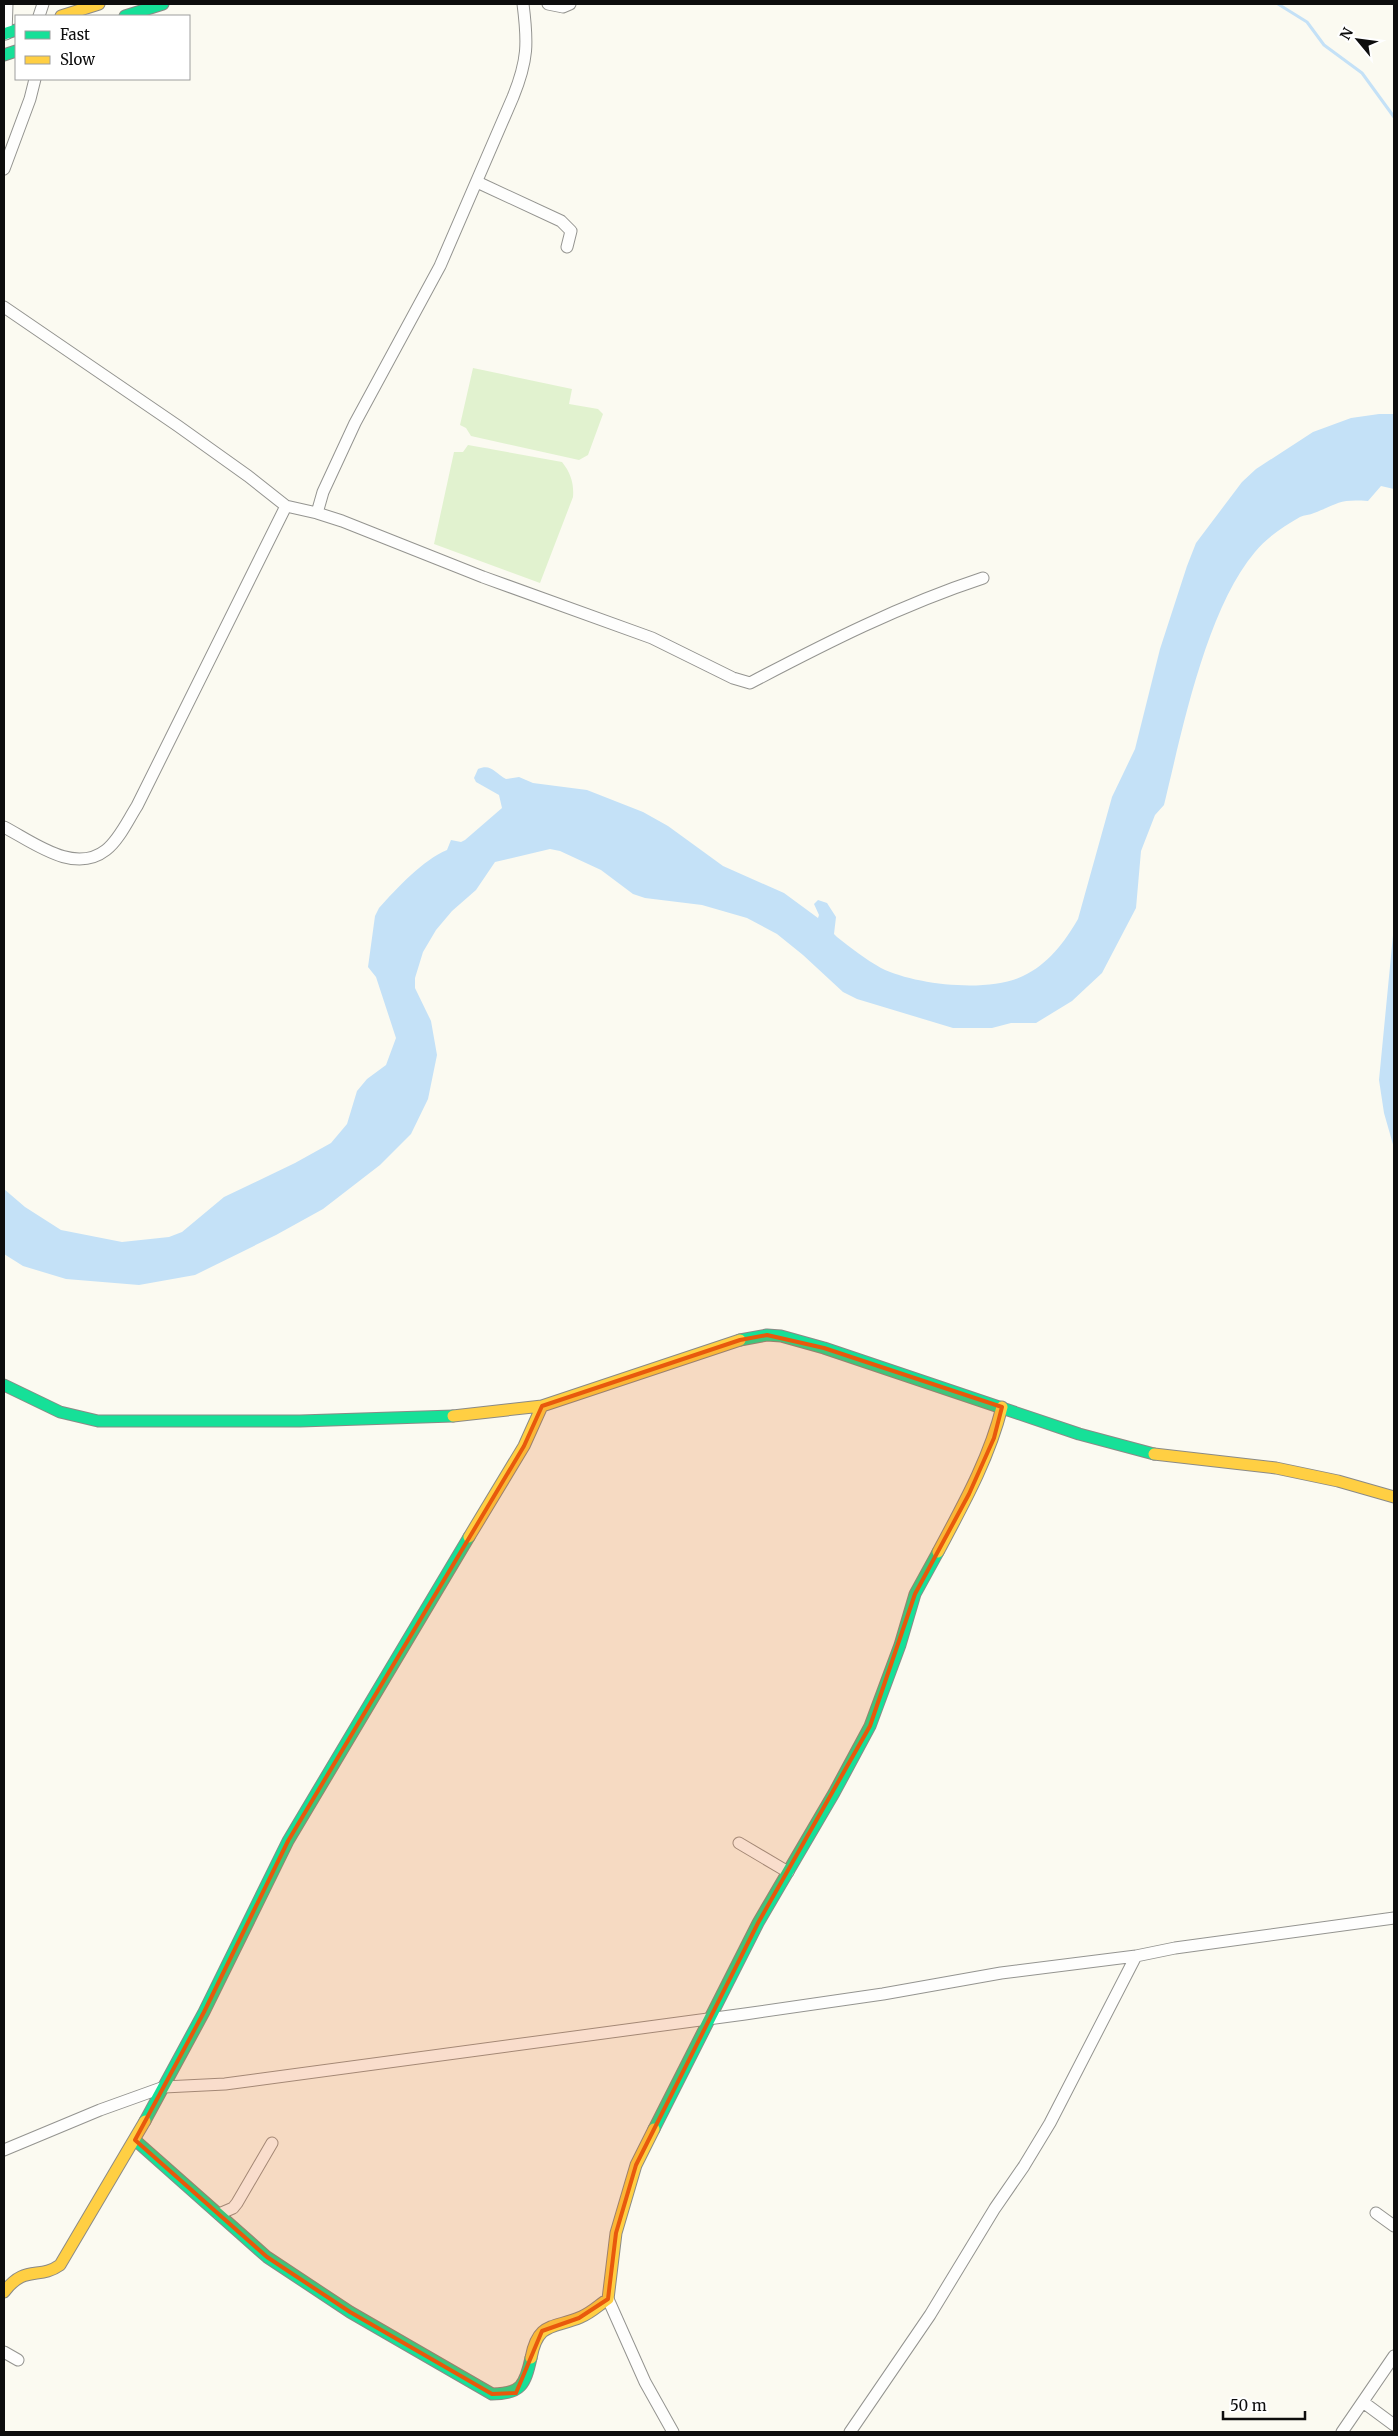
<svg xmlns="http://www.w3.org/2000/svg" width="1398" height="2436" font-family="Merriweather,serif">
<rect width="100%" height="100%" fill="#fbfaf1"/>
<path fill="#e1f2cf" d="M473 368 572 389 569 404 598 409 603 414 588 455 579 460 471 436 466 428 460 425Z
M468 445 562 462C571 473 574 484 573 497L540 583 434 544 454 452H463Z"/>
<path fill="#c4e1f7" d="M1379 414H1394V489L1381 486 1368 501C1339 499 1340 503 1314 513 1310 515 1304 515 1300 517 1284 526 1266 538 1255 552 1206 610 1182 731 1164 805L1155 815 1141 851 1136 908 1102 973 1072 1001 1036 1023H1011L992 1028H953L857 999 843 992 803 955 777 934 747 918 702 905 645 898 633 894 601 870 560 851 550 849 495 862 476 890 452 911 436 930 423 952 415 978V988L431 1021 437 1055 428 1099 411 1134 380 1165 323 1209 276 1235 195 1275 139 1285 66 1279 23 1266 4 1254V1189L25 1207 61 1230 122 1242 169 1237 182 1232 224 1197 295 1163 331 1143 347 1124 357 1091 367 1079 386 1065 396 1038 376 977 368 967 375 916 379 908C397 888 423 860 447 850L451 840 461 842 465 840 502 808 499 795 476 782 474 778 478 769C491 763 495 773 506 779L519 777 533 783 587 790 643 812 668 826 723 866 784 893 818 918 819 915 814 904 818 900 827 903 836 917 834 934 837 937C851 948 865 959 881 968 915 985 988 993 1023 976 1047 965 1065 942 1078 919L1112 797 1135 749 1160 649 1187 566 1196 543 1242 482 1256 469 1313 432 1351 418Z
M1394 925V1148L1384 1113 1379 1080Z"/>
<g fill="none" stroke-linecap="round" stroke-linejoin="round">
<path stroke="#c4e1f7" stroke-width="3" d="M1278 4 1307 22 1324 45 1362 73 1394 117"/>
<g stroke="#949490" stroke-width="13">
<path id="street" d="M548 4 563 7 570 4
M39 16 43 4
M6 34 7 4
M4 169 30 99 35 79
M477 182 561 221 571 231 567 247
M4 307 178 426 248 476 286 506 317 513 323 492 355 423 440 266 513 97C528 60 528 43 523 4
M317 513 342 521 483 577 652 638 733 678 750 683C826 643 901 605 983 578
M4 827C33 842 74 875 106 850 119 840 128 820 137 806L286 506
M739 1843 788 1872
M4 2150 100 2110 164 2087 225 2084 745 2014 883 1994 1001 1973 1136 1956 1175 1948 1394 1918
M1376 2213 1394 2226
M219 2214 233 2208 237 2203 272 2143
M608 2299 645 2382 673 2432
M4 2352 18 2360
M1363 2402 1394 2425
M850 2432 930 2315 995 2208 1024 2166 1050 2123 1136 1956
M1342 2432 1394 2356"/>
</g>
<g stroke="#8b8a86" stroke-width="13">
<path id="fast" d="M125 16 163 4
M4 34 16 30
M4 55 16 51
M740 1340 767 1335 781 1336 824 1348 1079 1434 1154 1454
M4 1385 60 1412 98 1421H300L453 1416
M145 2121 204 2012 288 1841 469 1537
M654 2129 758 1923 834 1793 870 1726 900 1645 915 1594 938 1552
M135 2140 267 2257 350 2312 492 2394C521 2394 525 2385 531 2358"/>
</g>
<g stroke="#8b8a86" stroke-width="13">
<path id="slow" d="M61 16 99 4
M453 1416 542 1406 740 1340
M1154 1454 1276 1468 1338 1481 1394 1497
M469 1537 524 1446 542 1406
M938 1552C963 1505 989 1459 1002 1407
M4 2292C25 2264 39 2280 60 2265L145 2121
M531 2358C538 2321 553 2329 581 2317 591 2313 599 2305 608 2299L616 2233 636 2165 654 2129"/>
</g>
<use href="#street" stroke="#fefefd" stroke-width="11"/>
<use href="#fast" stroke="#16e098" stroke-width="11"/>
<use href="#slow" stroke="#ffcf43" stroke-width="11"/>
</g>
<path fill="#e8590c" fill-opacity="0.2" stroke="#e8590c" stroke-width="4" stroke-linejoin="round" d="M767 1335 824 1348 1002 1407 994 1438 969 1494 915 1594 870 1726 758 1923 636 2165 616 2233 608 2299 579 2318 542 2331 516 2393 492 2394 350 2312 267 2257 135 2140 204 2012 288 1841 524 1446 542 1406 740 1340Z"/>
<rect width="1398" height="2436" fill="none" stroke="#0d0d0d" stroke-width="10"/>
<rect x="15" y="15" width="175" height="65" fill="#ffffff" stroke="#9e9e9e"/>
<rect x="25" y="31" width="25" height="8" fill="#16e098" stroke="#9e9e9e"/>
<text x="60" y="40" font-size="15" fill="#0d0d0d">Fast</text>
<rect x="25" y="56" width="25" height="8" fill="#ffcf43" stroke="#9e9e9e"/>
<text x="60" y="65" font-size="15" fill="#0d0d0d">Slow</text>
<g transform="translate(1358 40) rotate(299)" stroke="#ffffff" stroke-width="4" paint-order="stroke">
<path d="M0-4L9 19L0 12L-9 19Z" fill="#0d0d0d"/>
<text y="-8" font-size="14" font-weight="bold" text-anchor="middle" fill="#0d0d0d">N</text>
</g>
<path d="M1223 2411v8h82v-8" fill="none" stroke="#0d0d0d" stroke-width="2.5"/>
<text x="1230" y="2411" font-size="15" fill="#0d0d0d" stroke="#ffffff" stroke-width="4" paint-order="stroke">50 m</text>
</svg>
